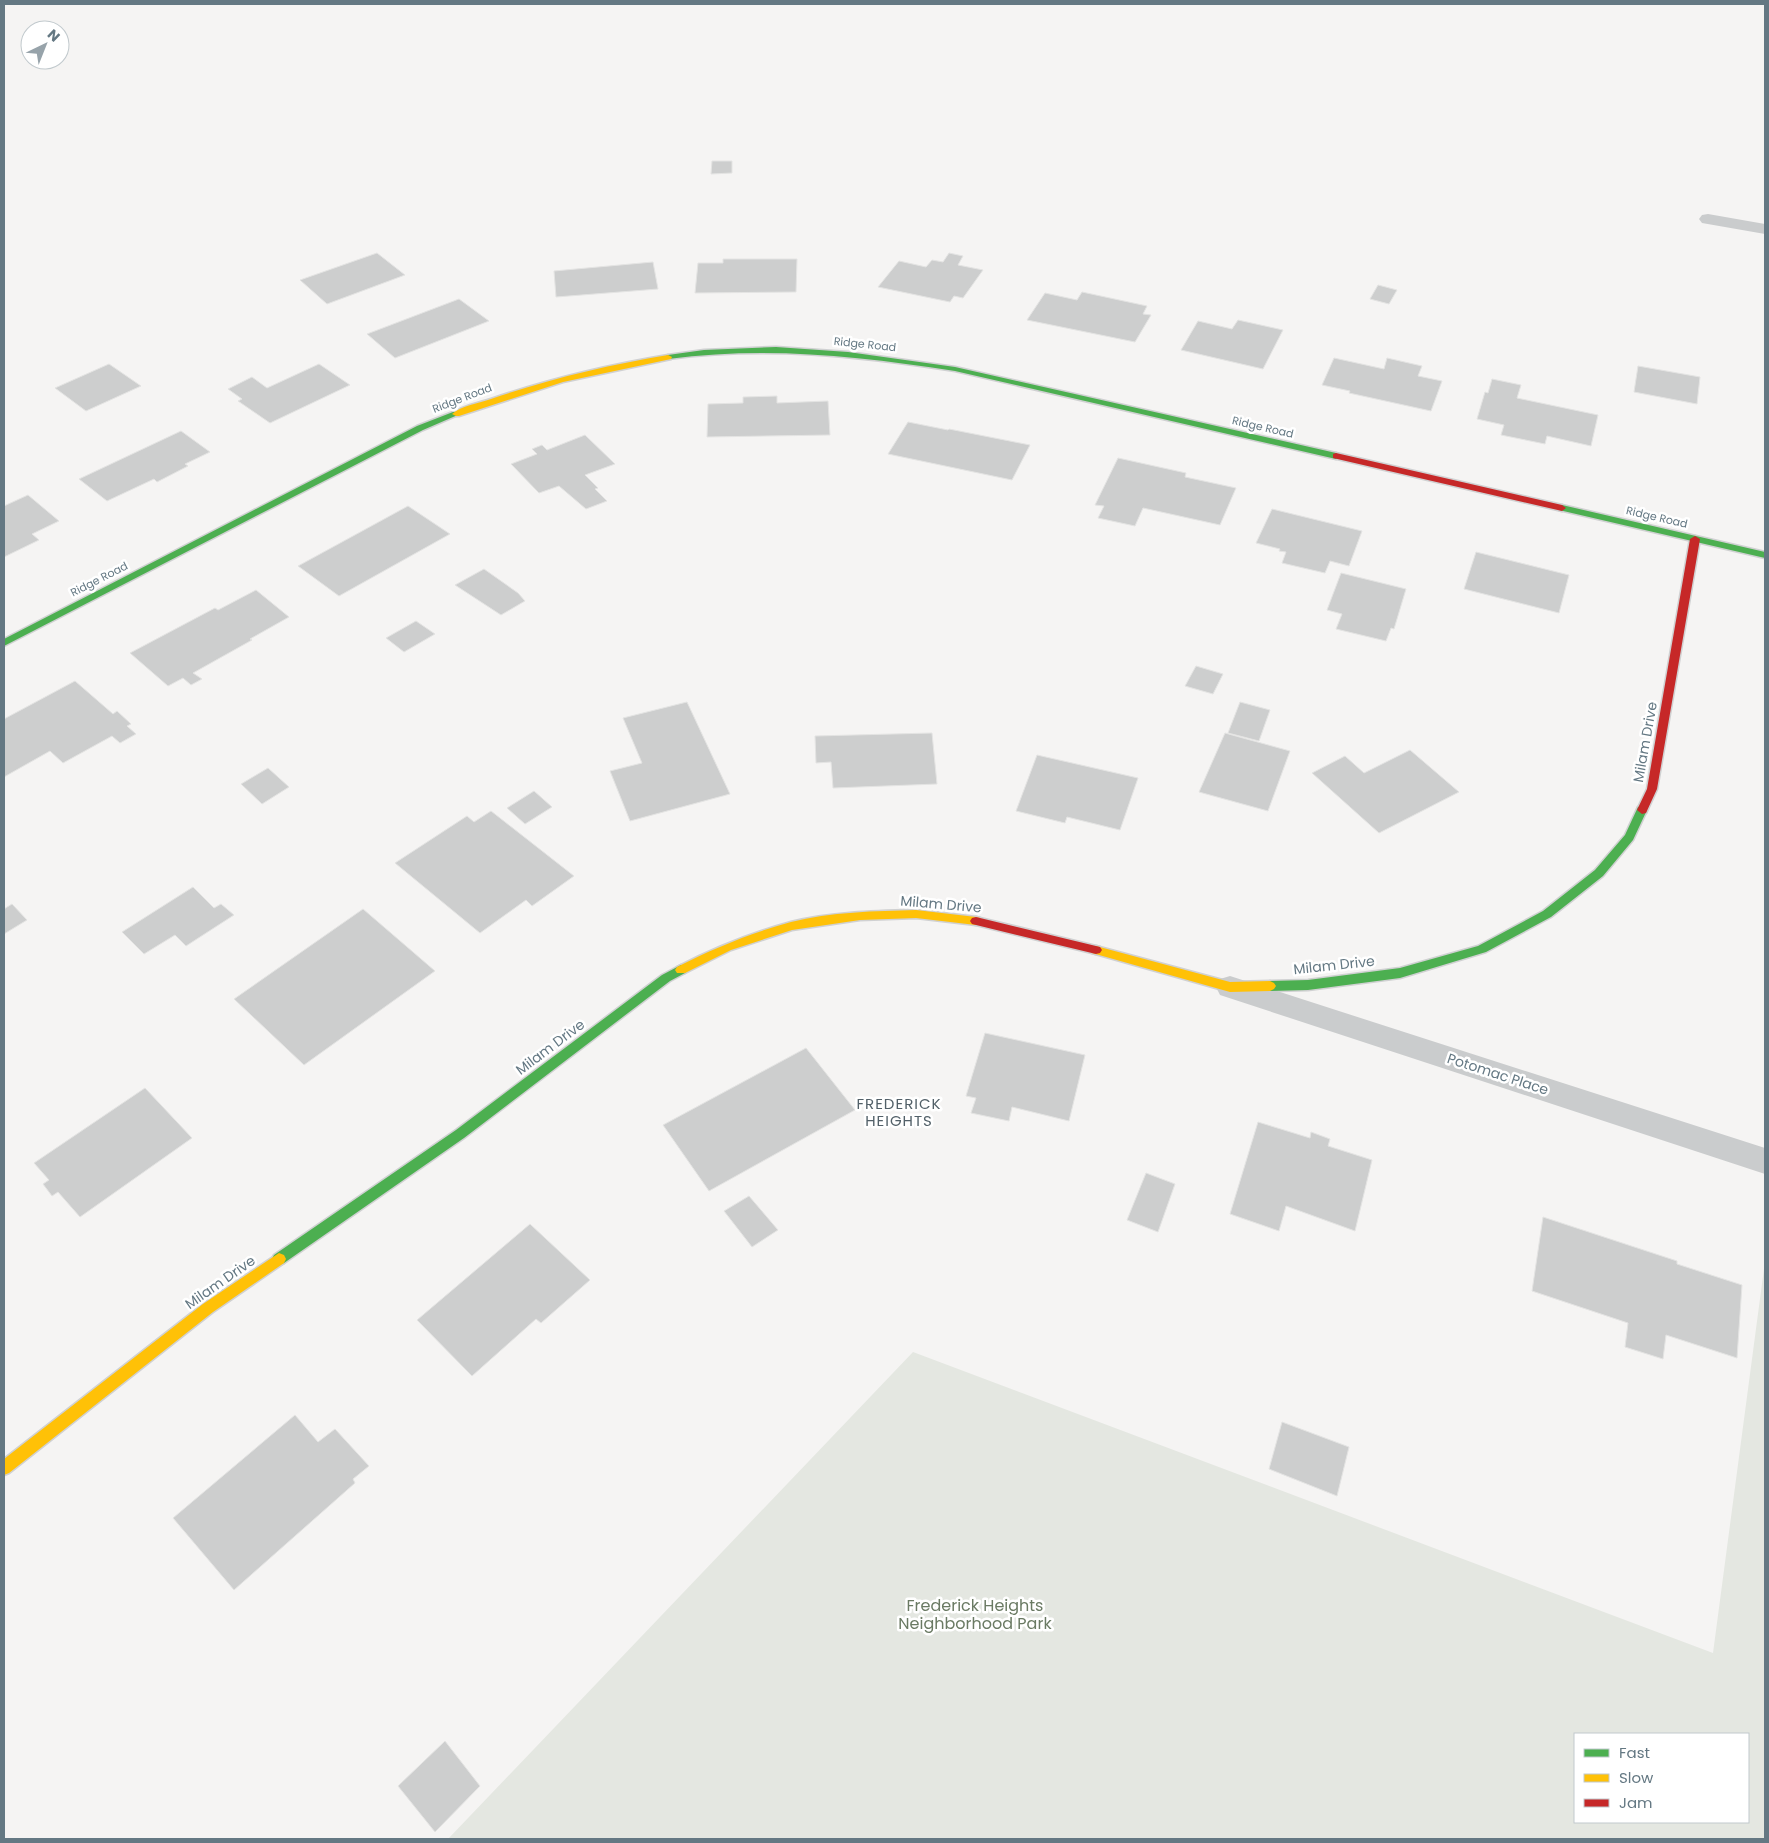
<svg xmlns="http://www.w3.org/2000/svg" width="1769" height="1843" font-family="Poppins,sans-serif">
<rect width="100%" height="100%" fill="#f5f4f3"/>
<path fill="#e4e7e1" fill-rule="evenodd" d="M1765 1261V1839H448L913 1352 1713 1653ZM1575 1734H1748V1822H1575Z"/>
<path fill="#cdcece" stroke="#e4e4e3" d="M712 161H732V173L711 174Z
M377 253 405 275 327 304 300 280Z
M949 253 963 256 958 265 983 270 963 298 954 296 950 302 878 287 899 261 926 267 932 260 943 262Z
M723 259H797L796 292 695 293 698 263H723Z
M653 262 658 289 556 297 554 271Z
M1378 285 1397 290 1389 304 1370 299Z
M1082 292 1147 306 1143 314 1151 315 1135 342 1027 320 1045 293 1077 300Z
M459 299 489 321 395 358 367 334Z
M1238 320 1283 330 1263 369 1181 350 1198 321 1232 329Z
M1334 358 1384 369 1387 358 1422 366 1418 376 1442 381 1431 411 1349 393 1350 391 1322 385Z
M109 364 141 386 86 411 55 388Z
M319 364 350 385 270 423 238 401 242 399 228 389 252 377 267 388Z
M1638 366 1700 377 1697 404 1634 392Z
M1492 379 1521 385 1517 398 1598 415 1591 446 1547 436 1545 444 1501 435 1504 425 1477 419 1485 392 1488 393Z
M777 396V403L828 401 830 435 707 437 708 404 743 403V397Z
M908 422 948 430 949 429 1030 445 1012 480 888 454Z
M181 431 210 452 185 464 188 466 157 482 154 479 107 501 79 479Z
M585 435 615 464 585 475 598 488 595 489 607 501 586 509 559 486 539 493 511 464 537 454 532 449 542 445 547 450Z
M1118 458 1186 473 1185 477 1236 488 1220 525 1143 508 1135 526 1098 518 1104 506 1095 505Z
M28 495 59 521 32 534 39 540 4 557V506Z
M408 506 450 534 339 596 298 566Z
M1272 509 1362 531 1349 566 1330 561 1325 573 1282 563 1286 552 1279 551 1280 549 1256 543Z
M1476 552 1569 575 1559 613 1464 589Z
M484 569 518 593 525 601 501 615 455 585Z
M1341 573 1406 589 1394 629 1391 628 1386 641 1336 629 1342 614 1327 610Z
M256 590 289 617 250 639 252 640 193 673 202 679 191 685 183 678 168 686 130 653 215 608 218 610Z
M416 621 435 634 404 652 386 638Z
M1196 666 1223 674 1213 694 1185 686Z
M75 681 113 714 117 711 131 724 127 726 136 734 120 743 112 736 63 763 50 751 4 777V719Z
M687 702 730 794 630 821 610 771 642 763 623 718Z
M1240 702 1270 710 1259 741 1228 733Z
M932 733 937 784 833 788 831 762 816 763 815 736Z
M1225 733 1290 751 1268 811 1199 792Z
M1410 750 1459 792 1379 833 1312 773 1345 756 1364 773Z
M1037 755 1138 778 1120 830 1067 817 1065 823 1016 811Z
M268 768 289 787 262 804 241 784Z
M534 791 552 807 525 824 507 808Z
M491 811 574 876 532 906 526 900 480 933 395 863 467 816 474 822Z
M193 887 214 908 221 904 234 915 186 946 175 935 144 954 122 932Z
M12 904 27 920 4 934V909Z
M363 909 435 971 304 1065 234 999Z
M985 1033 1085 1055 1069 1121 1012 1107 1009 1121 971 1113 976 1098 966 1096Z
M806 1048 855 1110 709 1191 663 1125Z
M145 1088 192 1138 80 1217 58 1192 52 1196 43 1184 49 1180 34 1163Z
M1258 1122 1310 1138 1311 1132 1330 1139 1328 1146 1372 1160 1355 1231 1286 1206 1279 1231 1230 1214Z
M1146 1173 1175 1184 1158 1232 1127 1220Z
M749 1196 778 1230 752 1247 724 1211Z
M1543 1217 1677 1261V1264L1742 1285 1737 1358 1666 1335 1663 1359 1625 1347 1628 1323 1532 1291Z
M530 1224 590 1280 541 1323 536 1319 472 1376 417 1320Z
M295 1415 318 1442 335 1429 369 1466 353 1479 355 1483 234 1590 173 1518Z
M1282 1422 1349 1447 1337 1496 1269 1469Z
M445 1741 480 1786 435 1832 398 1786Z"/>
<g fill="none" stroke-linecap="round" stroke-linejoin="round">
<g stroke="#d0d1d2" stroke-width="3">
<path id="fast" d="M776 347 848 352 955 367 1336 453 1340 456 1336 459 955 371C857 356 767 346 668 359L664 357 668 355 704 350Z
M453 412H456L460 414 423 430 4 646V639L417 426Z
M1562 505 1765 552V558L1559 510 1558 508Z
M1642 806 1647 810 1633 840 1603 876 1551 917 1486 952 1400 978 1308 990 1270 991 1266 989 1264 986 1266 983 1270 981 1308 980 1400 968 1478 946 1543 911 1595 870 1625 835 1638 807Z
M681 965 685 967 687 970 685 973 670 981 464 1138 284 1263 279 1265 274 1263 272 1259 274 1255 456 1130 662 975Z"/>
</g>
<g stroke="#d0d1d2" stroke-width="3">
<path id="slow" d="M668 355 672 357 671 359 563 382 459 416H456L452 414C461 406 479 403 491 399 549 379 608 365 668 355Z
M916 910 976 917 980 918 982 921 980 924 976 925 916 918 860 920 792 930 731 950 685 973H677L675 970 677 967C714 948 751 933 791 922 830 912 876 911 916 910Z
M1096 946 1230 982 1270 981 1274 983 1276 986 1274 989 1270 991 1230 992 1092 953 1090 950 1092 947Z
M279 1253 284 1255 286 1259 284 1263 213 1312 9 1473 4 1475V1459L203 1304Z"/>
</g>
<g stroke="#d0d1d2" stroke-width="3">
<path id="jam" d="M1336 453 1562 505 1566 508 1562 511 1333 458V454Z
M1695 536 1700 539 1657 789 1646 813 1642 814 1637 810 1647 789 1690 539Z
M976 917 1096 946 1100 947 1102 950 1100 953 1096 954 972 924 970 921 972 918Z"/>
</g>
<path fill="#cacccd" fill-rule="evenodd" d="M1708 214 1765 224V234L1702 223 1699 219 1702 215Z
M1230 976 1765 1148V1174L1220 995 1216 987 1220 979Z"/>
<use href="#fast" fill="#4caf50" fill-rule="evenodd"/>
<use href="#slow" fill="#ffc107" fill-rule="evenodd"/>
<use href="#jam" fill="#c62828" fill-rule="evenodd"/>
</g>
<g text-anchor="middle" stroke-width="5" stroke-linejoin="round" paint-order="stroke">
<g font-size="11" fill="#647883" stroke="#fff">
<text transform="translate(865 344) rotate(6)" y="4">Ridge Road</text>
<text transform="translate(462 398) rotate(-21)" y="4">Ridge Road</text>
<text transform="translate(1263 427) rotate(13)" y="4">Ridge Road</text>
<text transform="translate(1657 517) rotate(13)" y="4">Ridge Road</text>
<text transform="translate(99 579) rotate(-27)" y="4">Ridge Road</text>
</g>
<g font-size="14" fill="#647883" stroke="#fff">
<text transform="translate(1645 742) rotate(-80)" y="5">Milam Drive</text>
<text transform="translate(941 904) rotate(5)" y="5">Milam Drive</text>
<text transform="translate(1334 965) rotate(-6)" y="5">Milam Drive</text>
<text transform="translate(550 1047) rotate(-37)" y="5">Milam Drive</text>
<text transform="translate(1498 1074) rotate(18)" y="5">Potomac Place</text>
<text transform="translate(220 1282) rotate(-35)" y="5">Milam Drive</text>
</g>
<g font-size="15" letter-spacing="1" fill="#526068" stroke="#fff">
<text x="899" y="1109">FREDERICK<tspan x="899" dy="17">HEIGHTS</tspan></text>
</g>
<g font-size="16" fill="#6a7a63" stroke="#fff">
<text x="975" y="1611">Frederick Heights<tspan x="975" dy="18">Neighborhood Park</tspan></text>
</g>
</g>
<rect width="1769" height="1843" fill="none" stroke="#647883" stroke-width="10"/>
<rect x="1574" y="1733" width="175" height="90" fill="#ffffff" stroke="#c1c9cd"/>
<rect x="1584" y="1749" width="25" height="8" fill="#4caf50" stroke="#c1c9cd"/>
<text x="1619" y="1758" font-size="15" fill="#647883">Fast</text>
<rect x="1584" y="1774" width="25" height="8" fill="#ffc107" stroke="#c1c9cd"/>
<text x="1619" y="1783" font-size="15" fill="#647883">Slow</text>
<rect x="1584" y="1799" width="25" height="8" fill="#c62828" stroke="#c1c9cd"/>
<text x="1619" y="1808" font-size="15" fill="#647883">Jam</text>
<g transform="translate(45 45) rotate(43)"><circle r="24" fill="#ffffff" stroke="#c1c9cd"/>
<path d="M0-4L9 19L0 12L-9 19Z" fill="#97a3aa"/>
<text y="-8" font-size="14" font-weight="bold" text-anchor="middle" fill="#647883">N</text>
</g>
</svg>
